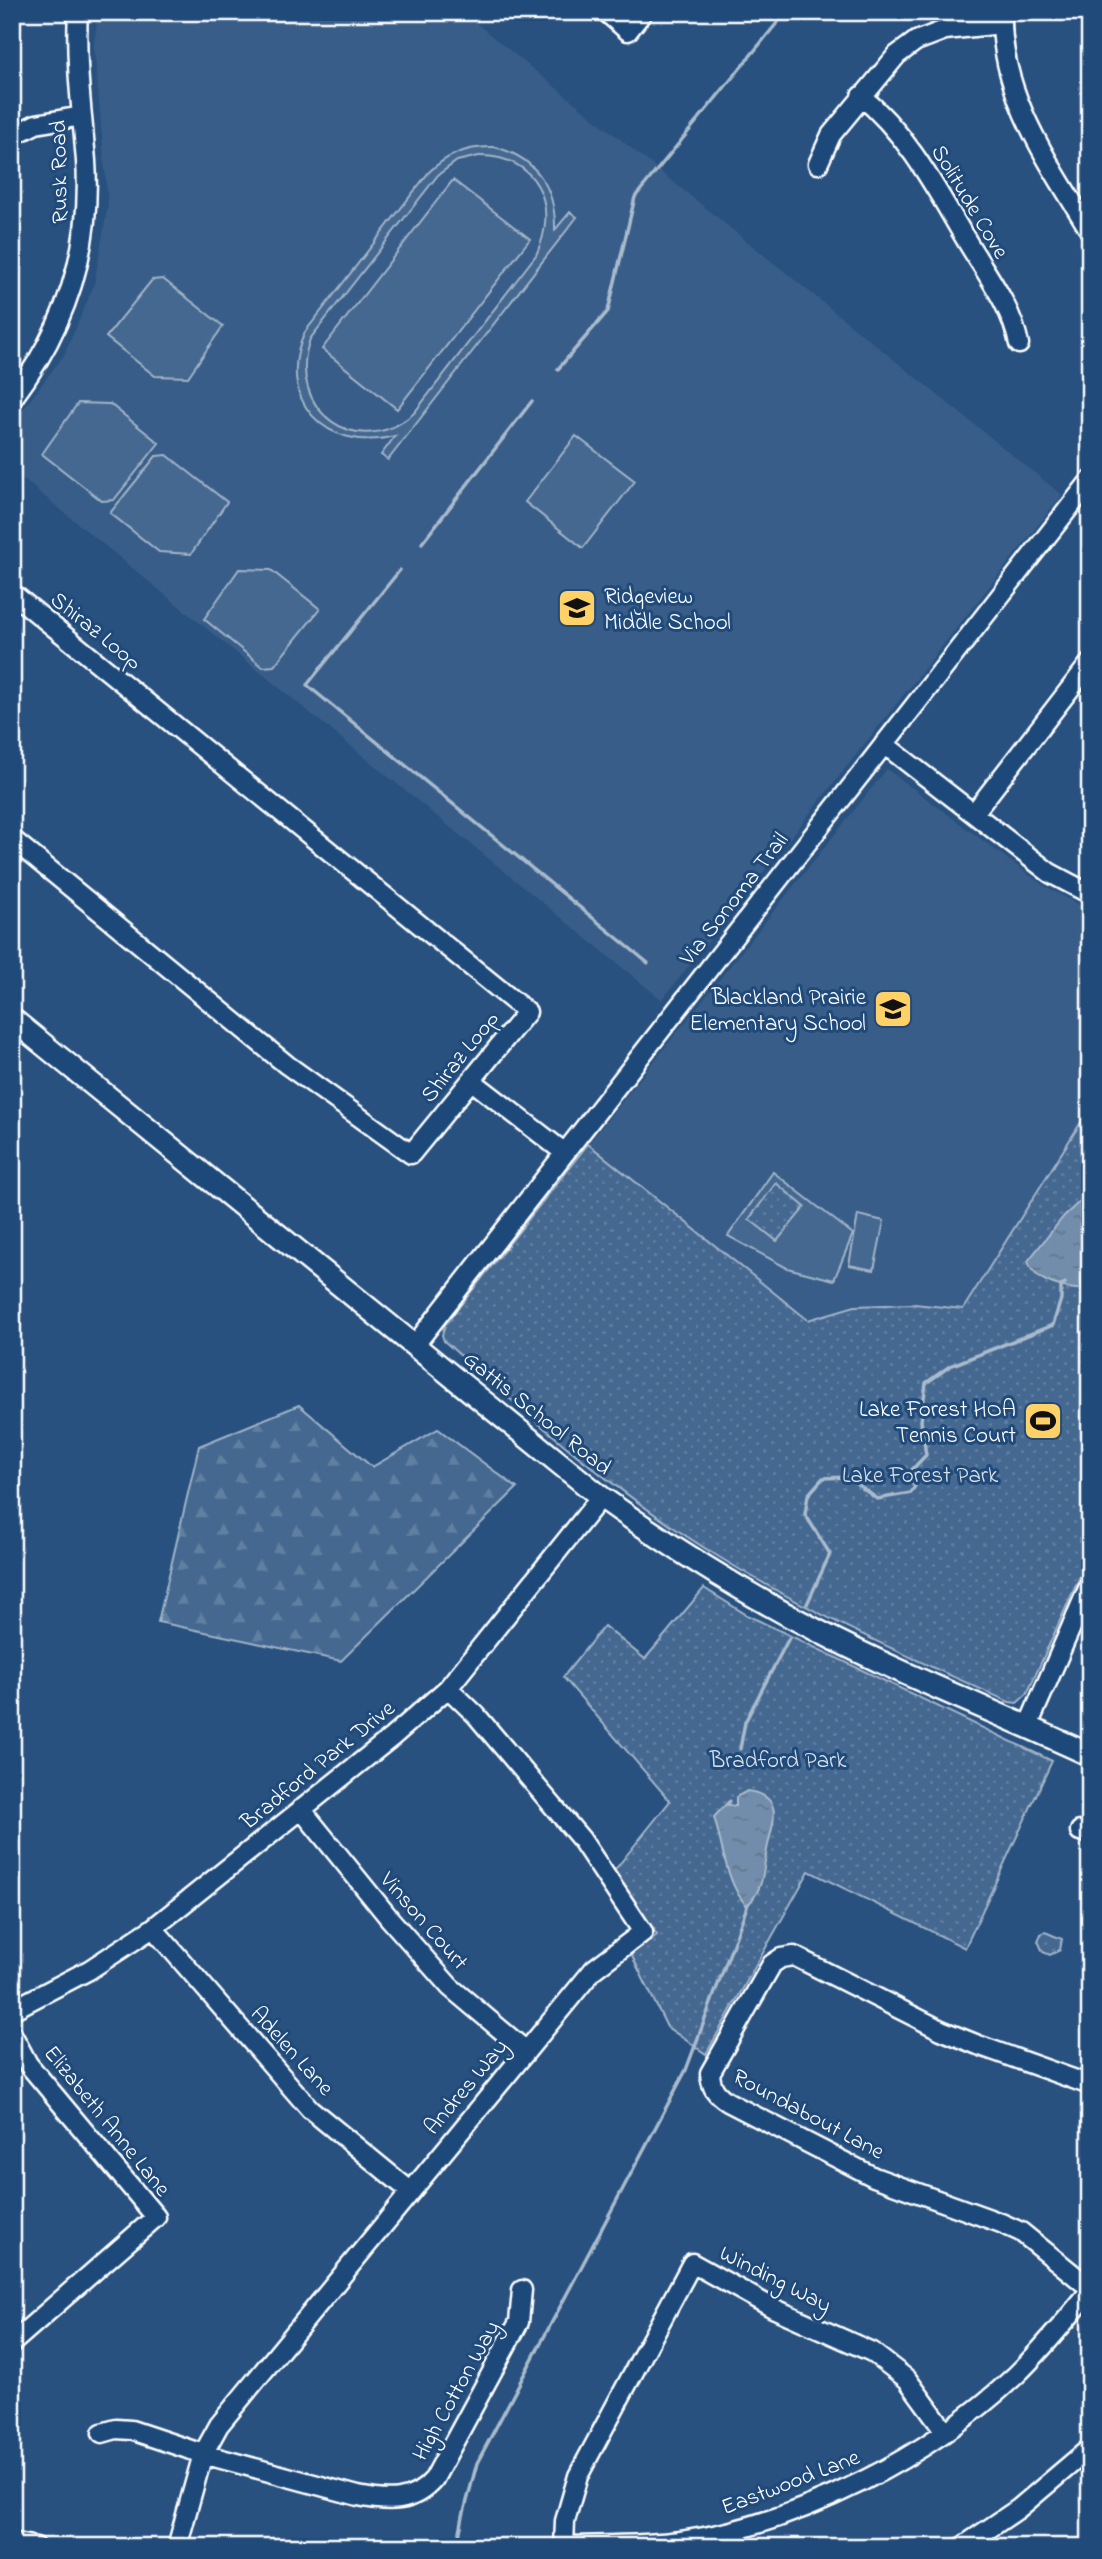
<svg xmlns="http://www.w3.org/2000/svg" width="1102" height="2559" font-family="'Indie Flower',sans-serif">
<defs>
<pattern id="forest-firs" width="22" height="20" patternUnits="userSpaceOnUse" patternTransform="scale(1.75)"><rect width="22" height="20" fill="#446890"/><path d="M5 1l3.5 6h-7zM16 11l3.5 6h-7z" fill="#607fa1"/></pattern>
<pattern id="park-dots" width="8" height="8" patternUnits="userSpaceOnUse" patternTransform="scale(1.75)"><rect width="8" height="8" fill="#446890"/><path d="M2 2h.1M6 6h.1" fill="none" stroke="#607fa1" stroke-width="1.8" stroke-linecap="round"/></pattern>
<pattern id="water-ripples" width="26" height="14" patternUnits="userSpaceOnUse" patternTransform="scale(1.75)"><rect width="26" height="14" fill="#718dab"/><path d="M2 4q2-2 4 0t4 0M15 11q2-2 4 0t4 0" fill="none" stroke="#64768a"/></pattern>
</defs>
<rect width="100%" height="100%" fill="#28517f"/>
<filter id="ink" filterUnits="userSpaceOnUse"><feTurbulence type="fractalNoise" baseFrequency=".0143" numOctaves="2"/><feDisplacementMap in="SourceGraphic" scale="14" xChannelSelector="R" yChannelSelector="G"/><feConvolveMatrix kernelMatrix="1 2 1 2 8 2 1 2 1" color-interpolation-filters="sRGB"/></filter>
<g filter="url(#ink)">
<path fill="#375d88" d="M98 12H462L1062 495 662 1000 12 470V424L64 355 94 285 108 205 94 45Z
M887 769 1041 884 1090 911V1108L963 1309 914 1304 855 1306 808 1320 588 1144Z"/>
<path fill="#446890" stroke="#a2b4c8" stroke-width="2" fill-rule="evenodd" d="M494 147C536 157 556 188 555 230L570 212 577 217 388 460 381 455 395 436C326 454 274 399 305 332L429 172C447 154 468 146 494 147ZM479 156C537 155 560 206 536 255L414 413C358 463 285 410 310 339L438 175 457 161Z
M453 180 530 239 397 409 322 349Z
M163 279 223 326 188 377 155 376 106 337 152 280Z
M78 403 110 404 159 443 114 500 102 501 42 454Z
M576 436 635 481 583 548 525 502Z
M167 455 227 502 191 554 159 552 110 513 156 456Z
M239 569 271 570 320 609 274 666 263 667 204 619Z
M773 1172 853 1234 834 1280 787 1268 728 1236Z
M858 1215 884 1221 874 1270 849 1265Z"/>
<path fill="url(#forest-firs)" stroke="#a2b4c8" stroke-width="2" d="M299 1405 372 1467 438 1429 517 1488 341 1661 158 1622 199 1446Z"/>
<path fill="url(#park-dots)" stroke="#a2b4c8" stroke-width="2" d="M1090 1108V1554L1027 1694 1017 1703 1009 1702C910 1657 811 1614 719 1557 618 1495 533 1420 444 1341L442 1335 445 1325 588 1144 808 1320 855 1306 914 1304 963 1309Z
M776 1183 805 1207 777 1241 749 1219Z
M704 1588 747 1615 1052 1761 965 1948 809 1871 706 2054 667 2027 631 1954 657 1935 614 1871 670 1801 563 1677 604 1626 645 1659Z
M1045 1932 1062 1939 1060 1950 1050 1955 1043 1952 1038 1941 1041 1934Z"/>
<path fill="url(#water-ripples)" stroke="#aabbcd" stroke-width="2" d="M1090 1192V1289C1070 1291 1033 1283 1028 1261L1064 1216Z
M747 1791C788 1796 771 1826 767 1850 762 1874 765 1886 747 1906 727 1886 722 1843 714 1817L730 1800 728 1805 736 1806V1797Z"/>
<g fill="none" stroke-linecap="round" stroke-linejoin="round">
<path stroke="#aabbcd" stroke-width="3.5" d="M558 369 608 311 635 197 786 12
M422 543 532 401
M400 570 307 685 648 963
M807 1604 830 1554 805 1514 808 1495 823 1478 848 1477 877 1499 911 1493 915 1486 905 1477 926 1455 921 1421 926 1383 950 1366 1053 1325 1061 1299V1286L1065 1283
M740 1749 745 1722 789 1638
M457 2547 463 2516 477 2463 686 2070 748 1904"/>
<g stroke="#fff" stroke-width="23">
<path id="minor" d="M606 12 628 31 643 12
M1002 14C1000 96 1050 164 1090 231
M861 96C910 136 939 195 971 248 990 279 1012 309 1019 344
M12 136 36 124 82 116
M818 164 831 135 897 55 916 41 945 30 1002 24
M12 399C65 329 92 249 86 161 82 111 75 62 78 12
M12 593 527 1012 411 1154 287 1065 12 839
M884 744 1050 873 1090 894
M974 813 1090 663
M472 1081 565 1153
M414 1346 1090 481
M1028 1726 1090 1584
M301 1809 390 1919 450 1987 526 2051
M1080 1831 1090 1834
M153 1928 310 2109 410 2191
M12 2010 89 1970 153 1928 392 1737 448 1688 601 1497
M12 2034 28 2064 156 2217 12 2343
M1090 2085 978 2045 941 2030 794 1956 781 1958 772 1964 710 2073C711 2088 716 2094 728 2102L874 2177 1001 2223 1021 2232 1090 2288
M102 2433 116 2429 131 2430 203 2454 358 2496C388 2502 413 2504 434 2479L519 2322 522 2290
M12 2542 36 2547
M564 2546C602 2545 643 2546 681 2541 799 2524 929 2457 1016 2375 1043 2349 1066 2320 1090 2291
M177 2547 203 2454 219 2425 594 1969 643 1932 581 1839 476 1715 448 1688
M564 2547 565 2521 578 2476 692 2263 773 2308 872 2352 907 2379 945 2431
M962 2547 1018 2509 1090 2448"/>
</g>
<g stroke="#fff" stroke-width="26">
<path id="major" d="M12 1019 601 1497C671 1547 742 1592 818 1631 906 1677 1000 1713 1090 1755"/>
</g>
<use href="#minor" stroke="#1f4a7a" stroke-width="18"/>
<use href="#major" stroke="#1f4a7a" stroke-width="21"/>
</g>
</g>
<defs>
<g id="school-square" transform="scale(2.0125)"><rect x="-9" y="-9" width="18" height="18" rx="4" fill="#ffd166" stroke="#1f4a7a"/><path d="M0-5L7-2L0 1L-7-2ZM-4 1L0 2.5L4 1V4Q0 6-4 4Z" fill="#111"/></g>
<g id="stadium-square" transform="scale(2.0125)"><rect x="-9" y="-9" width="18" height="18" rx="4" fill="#ffd166" stroke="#1f4a7a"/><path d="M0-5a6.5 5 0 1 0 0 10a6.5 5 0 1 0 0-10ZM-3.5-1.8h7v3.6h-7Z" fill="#111"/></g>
</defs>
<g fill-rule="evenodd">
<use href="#school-square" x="577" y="608"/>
<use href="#school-square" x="893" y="1009"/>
<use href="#stadium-square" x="1043" y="1421"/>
</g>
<g text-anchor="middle" stroke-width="6" stroke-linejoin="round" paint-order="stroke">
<g font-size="23" fill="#fff" stroke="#1f4a7a">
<text transform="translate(58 172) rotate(-91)" y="8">Rusk Road</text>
<text transform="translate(971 201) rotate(59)" y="8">Solitude Cove</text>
<text transform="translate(97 630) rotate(39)" y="8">Shiraz Loop</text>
<text transform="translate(733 898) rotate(-52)" y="8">Via Sonoma Trail</text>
<text transform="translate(459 1056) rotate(-51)" y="8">Shiraz Loop</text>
<text transform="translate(538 1412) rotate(39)" y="8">Gattis School Road</text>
<text transform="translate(317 1764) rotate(-39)" y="8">Bradford Park Drive</text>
<text transform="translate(425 1920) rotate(49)" y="8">Vinson Court</text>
<text transform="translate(293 2050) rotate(48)" y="8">Adelen Lane</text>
<text transform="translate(465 2086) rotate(-50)" y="8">Andres Way</text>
<text transform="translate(809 2113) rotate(28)" y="8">Roundabout Lane</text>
<text transform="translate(108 2120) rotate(51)" y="8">Elizabeth Anne Lane</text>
<text transform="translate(776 2278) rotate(27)" y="8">Winding Way</text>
<text transform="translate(455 2390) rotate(-61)" y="8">High Cotton Way</text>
<text transform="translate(790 2481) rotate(-21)" y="8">Eastwood Lane</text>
</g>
<g font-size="23" fill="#fff" stroke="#1f4a7a" text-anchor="end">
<text x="604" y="603" text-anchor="start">Ridgeview<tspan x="604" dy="26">Middle School</tspan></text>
<text x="866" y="1004">Blackland Prairie<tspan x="866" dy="26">Elementary School</tspan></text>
<text x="1016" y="1416">Lake Forest HOA<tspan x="1016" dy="26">Tennis Court</tspan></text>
</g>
<g font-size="23" fill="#dae1e9" stroke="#1f4a7a">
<text x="920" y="1482">Lake Forest Park</text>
<text x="778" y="1767">Bradford Park</text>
</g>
</g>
<rect width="1102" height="2559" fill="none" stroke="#1f4a7a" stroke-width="42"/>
<rect x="21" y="21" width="1060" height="2517" fill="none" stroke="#fff" stroke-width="2.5" filter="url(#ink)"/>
</svg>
